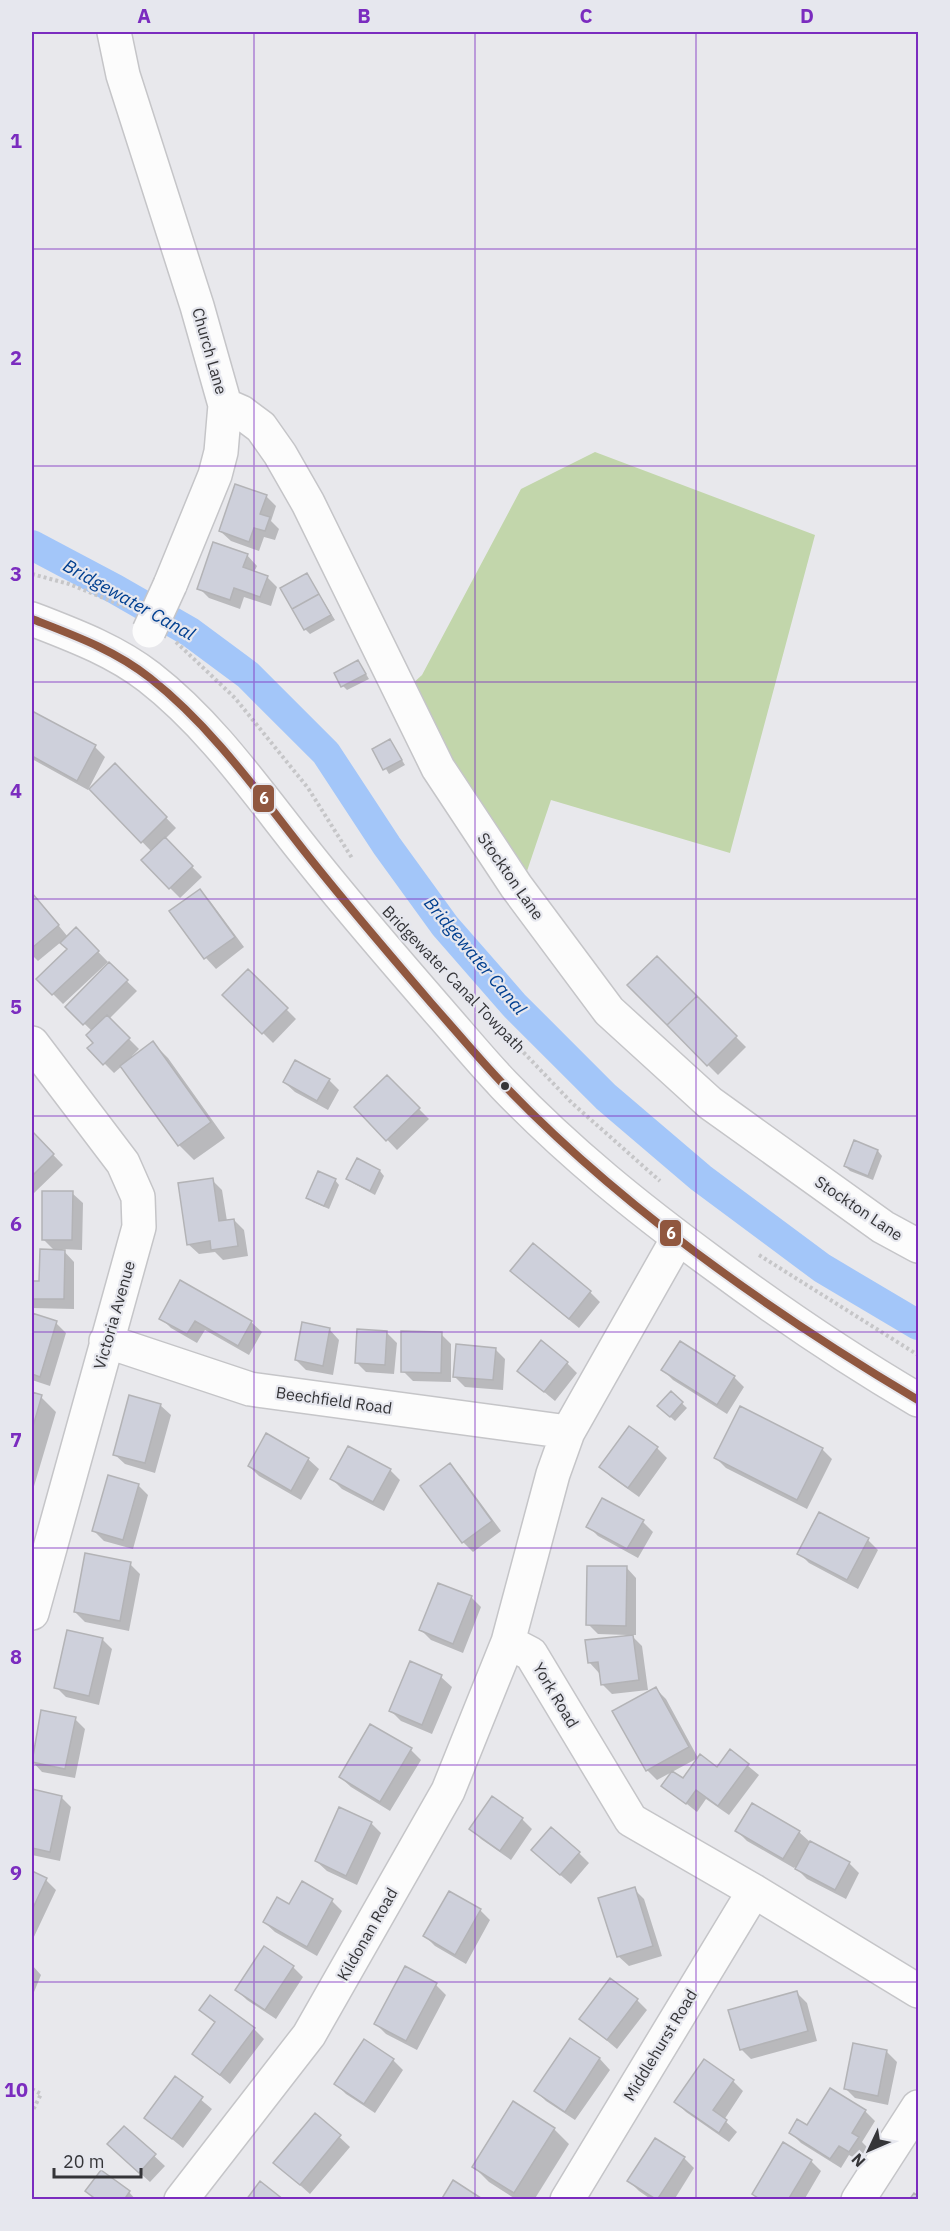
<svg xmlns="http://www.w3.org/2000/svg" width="950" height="2231" font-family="'IBM Plex Sans',sans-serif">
<rect width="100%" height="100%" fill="#e8e8ec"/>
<path fill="#c2d6ab" d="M595 452 815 535 730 853 551 800 526 874 516 879 411 685 422 675 521 489Z"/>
<path fill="#0003" d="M266 496 276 506 271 521 279 529 275 540 264 537 259 551 231 541 220 531Z
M247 555 257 566 254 572 267 577 277 587 271 606 244 597 240 609 209 598 199 588Z
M307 575 335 620 310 634 305 629Z
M358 661 369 679 347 690 343 686Z
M32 712 95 747 105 757 88 790 32 759Z
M390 741 405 765 389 774 374 749Z
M115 765 176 828 165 839 202 877 180 898 143 861 152 852 91 789Z
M200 891 210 901 244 947 216 969 206 958 172 912Z
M32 893 68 937 76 929 108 962 63 1004 38 979 69 949 61 942 38 961 32 955Z
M657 958 746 1047 718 1075 629 986Z
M109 964 137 991 109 1019 139 1049 132 1056 133 1058 153 1043 168 1058 225 1138 194 1160 179 1145 122 1066 114 1073 89 1048 95 1043 92 1031 67 1007Z
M248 971 296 1019 273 1043 225 995Z
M387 1077 429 1119 397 1150 356 1107Z
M329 1080 339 1090 328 1110 295 1092 284 1082Z
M32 1133 63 1165 34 1193 32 1190Z
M855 1142 878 1151 882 1156 873 1180 850 1171 845 1166Z
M357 1160 380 1171 384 1176 375 1195 353 1183 348 1179Z
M212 1180 222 1190 227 1221 234 1220 244 1230 248 1256 223 1260 215 1252 199 1254 188 1244Z
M335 1180 339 1185 329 1209 313 1202 308 1198Z
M72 1193 83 1203 82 1250 62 1249 74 1262V1309L32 1308V1282H41L55 1251 43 1239Z
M522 1281 590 1292 600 1302 579 1328Z
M181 1282 251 1322 262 1332 249 1355 205 1330 197 1343 171 1328 161 1318Z
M32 1315 56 1323 66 1333 50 1386 32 1380Z
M329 1329 339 1340 333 1375 306 1370 296 1360Z
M387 1333 397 1343 394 1374 366 1372 356 1362Z
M441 1334 451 1344V1382L413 1381 403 1371Z
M495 1349 505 1359 503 1390 465 1387 455 1377Z
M567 1363 577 1373 555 1401 519 1371Z
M663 1370 734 1377 744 1387 727 1414 673 1380Z
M671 1393 687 1408 675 1421 664 1411Z
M32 1394 41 1397 56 1412 32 1493Z
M160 1405 171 1415 155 1473 125 1464 114 1454Z
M629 1428 657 1448 667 1458 639 1497 611 1477 601 1467Z
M267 1435 308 1459 319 1469 301 1500 259 1476 249 1466Z
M822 1449 832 1459 807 1509 726 1468 716 1458Z
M450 1465 460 1475 501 1531 473 1552 463 1542Z
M390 1470 400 1480 384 1511 342 1489 332 1479Z
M138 1485 148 1495 133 1549 104 1541 94 1531Z
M819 1514 868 1540 878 1550 858 1589 809 1563 799 1553Z
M643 1522 653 1532 638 1558 598 1536 588 1526Z
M130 1564 140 1574 129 1631 85 1622 75 1612Z
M626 1567 636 1578V1635H631L642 1646 648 1690 612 1694 602 1684 599 1673 589 1662 627 1637V1635L598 1634 588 1624Z
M471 1597 481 1607 463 1653 431 1640 421 1630Z
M102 1639 112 1649 99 1705 66 1697 56 1687Z
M441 1677 452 1687 432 1734 401 1721 391 1711Z
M656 1689 666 1699 698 1758 657 1780 647 1770Z
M42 1712 75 1719 85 1729 75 1778 42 1772 32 1761Z
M411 1750 421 1760 390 1811 351 1787 340 1777Z
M730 1751 759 1775 729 1815 706 1799 697 1812 663 1785 718 1769Z
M32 1791 61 1797 71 1807 60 1861 32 1855Z
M522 1819 532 1829 511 1860 481 1839 471 1829Z
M371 1823 381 1833 357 1885 327 1871 316 1861Z
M737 1831 799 1832 810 1842 849 1863 859 1873 846 1899 807 1879 795 1867 794 1868 747 1841Z
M579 1853 589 1863 571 1884 543 1860Z
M32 1872 46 1880 56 1890 32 1941Z
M302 1883 332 1901 342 1911 317 1956 275 1932 264 1922 290 1906Z
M634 1889 644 1899 662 1956 629 1966 618 1956Z
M450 1893 480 1910 490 1920 466 1964 435 1946 425 1936Z
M32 1965 41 1975 32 1997Z
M293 1967 303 1977 276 2019 247 2000 237 1990Z
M406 1968 436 1985 446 1995 417 2050 386 2034 376 2024Z
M797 1993 807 2003 817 2041 751 2059 741 2049Z
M637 2000 647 2010 617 2049 581 2019Z
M201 2010 254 2029 264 2039 230 2084 194 2054 216 2024Z
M571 2040 600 2059 610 2070 575 2120 546 2101 536 2091Z
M855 2045 887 2052 897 2062 888 2105 855 2098 845 2088Z
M393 2060 403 2070 375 2113 346 2094 336 2084Z
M175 2078 212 2109 183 2148 146 2118Z
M733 2081 743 2091 724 2120 737 2132 729 2142 686 2112 676 2102Z
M865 2111 875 2121 862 2142 868 2148 860 2161 849 2155 841 2168 801 2143 791 2133Z
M316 2115 350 2147 310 2194 275 2163Z
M124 2128 165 2166 150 2182 119 2154Z
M554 2129 569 2144 534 2200H517L489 2182 474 2167Z
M684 2158 694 2168 674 2200H652L639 2191 629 2181Z
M811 2161 821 2171 804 2200H759L754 2194Z
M102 2172 129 2192 136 2200H96Z"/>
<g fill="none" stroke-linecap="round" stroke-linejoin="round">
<path stroke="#a3c6f9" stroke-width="30" d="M32 545 115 589 190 632 248 675 326 753 387 846 445 926 514 1005 606 1097 701 1178 822 1268 918 1325"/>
</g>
<path fill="#ced0db" stroke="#b3b3b6" stroke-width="1.5" d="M235 484 267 495 260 514 270 517 265 531 254 528 249 542 219 531Z
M213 542 248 554 243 567 268 576 260 597 234 588 230 600 197 589Z
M307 573 319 594 292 609 280 588Z
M319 594 331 615 304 630 292 609Z
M358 660 366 674 341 687 334 673Z
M32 711 96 745 77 781 32 756Z
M390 739 402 760 383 770 372 749Z
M115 763 167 817 141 843 89 789Z
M165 837 193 866 169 889 141 860Z
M200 889 235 937 204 959 169 911Z
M32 893 59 925 32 948Z
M76 927 99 951 52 995 36 979 67 949 60 943Z
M657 956 697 996 667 1025 627 985Z
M109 962 128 980 83 1025 65 1007Z
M248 969 288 1008 262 1034 222 995Z
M697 996 737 1036 707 1066 667 1025Z
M107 1015 130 1038 103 1065 87 1048 93 1043 86 1035Z
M153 1041 211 1122 178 1146 120 1066Z
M295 1060 330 1079 317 1101 283 1082Z
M387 1075 420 1108 386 1141 354 1107Z
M32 1131 54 1154 32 1176Z
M854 1140 878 1150 868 1176 844 1166Z
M357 1158 380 1170 370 1191 346 1179Z
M318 1171 336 1179 324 1206 306 1198Z
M213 1178 219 1221 234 1219 238 1246 211 1250 210 1241 187 1245 178 1183Z
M42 1191H73L72 1240H42Z
M533 1243 591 1291 569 1319 510 1271Z
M40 1249 65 1250 64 1299H32V1281H39Z
M180 1280 252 1321 238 1346 195 1321 187 1334 159 1319Z
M32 1313 57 1321 40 1377 32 1374Z
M302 1322 330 1328 323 1366 295 1360Z
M357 1329 387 1331 385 1365 355 1363Z
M401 1331 442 1332 441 1373 401 1372Z
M541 1340 568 1362 544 1392 517 1371Z
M680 1341 735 1376 717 1405 661 1370Z
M456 1344 496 1348 493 1380 453 1377Z
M671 1391 683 1402 670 1417 657 1406Z
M32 1392 42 1395 32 1430Z
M129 1395 161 1404 145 1463 113 1455Z
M740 1406 823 1448 797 1500 714 1458Z
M629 1426 658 1447 628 1488 599 1467Z
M266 1433 309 1458 291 1491 248 1466Z
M348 1446 391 1469 373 1502 330 1479Z
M450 1463 492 1521 462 1543 420 1486Z
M108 1475 139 1484 123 1540 92 1531Z
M602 1498 644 1520 627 1549 586 1527Z
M819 1512 869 1538 847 1580 797 1554Z
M85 1553 131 1562 120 1621 74 1612Z
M587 1566H627L626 1626 586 1625Z
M438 1583 472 1596 453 1644 419 1630Z
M67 1630 103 1638 89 1696 54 1688Z
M633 1635 639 1680 601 1685 598 1662 588 1663 585 1640Z
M410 1661 442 1675 422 1725 389 1711Z
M656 1687 689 1747 646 1771 612 1711Z
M41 1710 76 1717 65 1769 32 1762Z
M370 1724 412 1748 380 1802 339 1777Z
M730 1749 749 1764 718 1806 696 1790 686 1804 661 1786 672 1771 683 1778 700 1754 717 1767Z
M32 1789 62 1796 50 1852 32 1848Z
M492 1796 523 1818 500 1851 469 1829Z
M752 1803 800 1831 783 1859 735 1831Z
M339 1807 372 1822 346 1876 315 1861Z
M551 1827 580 1852 560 1875 531 1850Z
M810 1841 850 1862 835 1890 795 1869Z
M32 1871 47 1878 32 1910Z
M302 1881 333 1899 307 1947 263 1922 277 1897 289 1904Z
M635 1887 653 1946 617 1957 598 1898Z
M449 1891 481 1909 455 1955 423 1936Z
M264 1946 294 1966 265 2010 235 1990Z
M405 1966 437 1983 406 2041 374 2024Z
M610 1978 638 1999 607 2040 579 2019Z
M797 1991 808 2031 740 2050 728 2010Z
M210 1995 255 2028 220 2075 192 2054 215 2022 199 2010Z
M570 2038 600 2058 565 2112 534 2091Z
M364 2039 394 2059 364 2104 334 2084Z
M853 2043 887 2050 878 2096 844 2089Z
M704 2059 734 2080 713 2110 727 2120 719 2133 674 2102Z
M175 2076 203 2097 172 2139 144 2118Z
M830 2088 866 2110 852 2133 859 2137 849 2152 839 2146 830 2159 789 2133 797 2119 807 2125Z
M513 2101 555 2128 514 2193 472 2167Z
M315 2113 341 2135 300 2185 273 2163Z
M124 2126 156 2154 139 2173 107 2144Z
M655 2138 685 2157 657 2200 627 2181Z
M783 2142 812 2160 788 2200H761L752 2194Z
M101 2170 130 2191 124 2200H97L85 2191Z
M453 2180 484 2200H441Z
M260 2181 284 2200H246Z
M914 2193 918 2196V2200H909Z"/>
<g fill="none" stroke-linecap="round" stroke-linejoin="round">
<g stroke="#c5c5c8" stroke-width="36">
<path id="minor" d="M114 32 123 75 197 306 225 405 221 452 215 475 170 585
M225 405 241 412 261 427 280 454 308 503 438 768 516 886 609 1011 710 1103 883 1227 918 1246
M32 1043 123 1163 138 1197 139 1227 32 1613
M678 1238 568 1432 553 1474 508 1642 531 1654 631 1820 754 1891 918 1991
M106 1341 250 1389 568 1432
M181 2200 309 2035 448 1791 508 1642
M567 2200 754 1891
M858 2200 918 2107"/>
</g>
<g stroke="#c5c5c8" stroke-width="36">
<path id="major" d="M32 619C73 635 114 650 149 677 211 725 257 792 305 852 350 909 397 963 444 1017 464 1040 483 1063 504 1085 568 1152 639 1209 714 1264 780 1313 848 1359 918 1400"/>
</g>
<path stroke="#c6c6c8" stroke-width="4" stroke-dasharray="3 3" stroke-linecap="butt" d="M32 574 69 584 126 607
M176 642 235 698 308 788 352 858
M482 1009 572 1103 660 1181
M759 1255 918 1355
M32 2089 41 2094 32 2112"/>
<use href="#minor" stroke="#fcfcfc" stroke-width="33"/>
<use href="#major" stroke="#fcfcfc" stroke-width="33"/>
<g stroke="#c5c5c8" stroke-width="36" stroke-linecap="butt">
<path id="minor-bridge" d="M149 631 170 585"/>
</g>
<use href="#minor-bridge" stroke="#fcfcfc" stroke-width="33"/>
<g stroke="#e6e7ee" stroke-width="12">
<path id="bus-1" d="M32 619C73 635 115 650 150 678 211 726 257 791 305 852 346 904 389 954 432 1004 456 1031 479 1059 504 1085 622 1208 772 1313 918 1400"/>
</g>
<use href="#bus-1" stroke="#90573f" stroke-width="8"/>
</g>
<path fill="none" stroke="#7b2cbf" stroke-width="1.5" stroke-opacity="0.55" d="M254 32V2200M475 32V2200M696 32V2200M32 249H918M32 466H918M32 682H918M32 899H918M32 1116H918M32 1332H918M32 1548H918M32 1765H918M32 1982H918"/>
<circle fill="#353538" stroke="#e6e7ee" stroke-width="2" cx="505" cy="1086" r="5"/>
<g text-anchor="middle" stroke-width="4.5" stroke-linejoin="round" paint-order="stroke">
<g font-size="16" fill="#353538" stroke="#e6e7ee">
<text transform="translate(210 351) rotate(74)" y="6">Church Lane</text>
<text transform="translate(511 876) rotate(55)" y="6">Stockton Lane</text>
<text transform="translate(454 979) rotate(46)" y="6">Bridgewater Canal Towpath</text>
<text transform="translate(859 1208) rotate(34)" y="6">Stockton Lane</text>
<text transform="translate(114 1315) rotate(-74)" y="6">Victoria Avenue</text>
<text transform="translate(334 1400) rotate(8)" y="6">Beechfield Road</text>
<text transform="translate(556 1695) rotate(59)" y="6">York Road</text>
<text transform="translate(367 1934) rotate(-60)" y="6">Kildonan Road</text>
<text transform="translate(660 2045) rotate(-59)" y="6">Middlehurst Road</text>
</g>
<g font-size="18" font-style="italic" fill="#003f90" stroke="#e6e7ee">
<text transform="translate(129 600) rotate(29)" y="6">Bridgewater Canal</text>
<text transform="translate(475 956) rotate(50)" y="6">Bridgewater Canal</text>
</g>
</g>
<g stroke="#e6e7ee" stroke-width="2">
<rect x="252" y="784" width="23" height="29" rx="6" fill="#90573f"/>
<rect x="659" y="1219" width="23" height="28" rx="6" fill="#90573f"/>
</g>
<g font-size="16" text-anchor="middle" font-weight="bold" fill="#fff">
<text x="264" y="804">6</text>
<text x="671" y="1239">6</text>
</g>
<rect width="950" height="2231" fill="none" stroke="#e6e7ee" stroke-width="66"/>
<g transform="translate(869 2150) rotate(226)" stroke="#e6e7ee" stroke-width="4.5" paint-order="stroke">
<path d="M0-4.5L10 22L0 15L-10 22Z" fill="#353538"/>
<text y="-9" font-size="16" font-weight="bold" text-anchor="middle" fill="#353538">N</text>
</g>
<path d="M54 2168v9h87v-9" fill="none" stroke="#353538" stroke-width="3"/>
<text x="63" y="2168" font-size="18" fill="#353538" stroke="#e6e7ee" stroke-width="4.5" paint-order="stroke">20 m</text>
<rect x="33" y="33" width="884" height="2165" fill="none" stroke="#7b2cbf" stroke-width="2"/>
<g font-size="20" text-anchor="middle" font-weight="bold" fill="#7b2cbf">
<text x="144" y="23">A</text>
<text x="364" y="23">B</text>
<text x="586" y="23">C</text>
<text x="807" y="23">D</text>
<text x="16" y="148">1</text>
<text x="16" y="365">2</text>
<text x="16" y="581">3</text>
<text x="16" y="798">4</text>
<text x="16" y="1014">5</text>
<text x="16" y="1231">6</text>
<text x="16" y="1447">7</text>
<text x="16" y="1664">8</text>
<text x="16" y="1880">9</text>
<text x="16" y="2097">10</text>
</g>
</svg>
